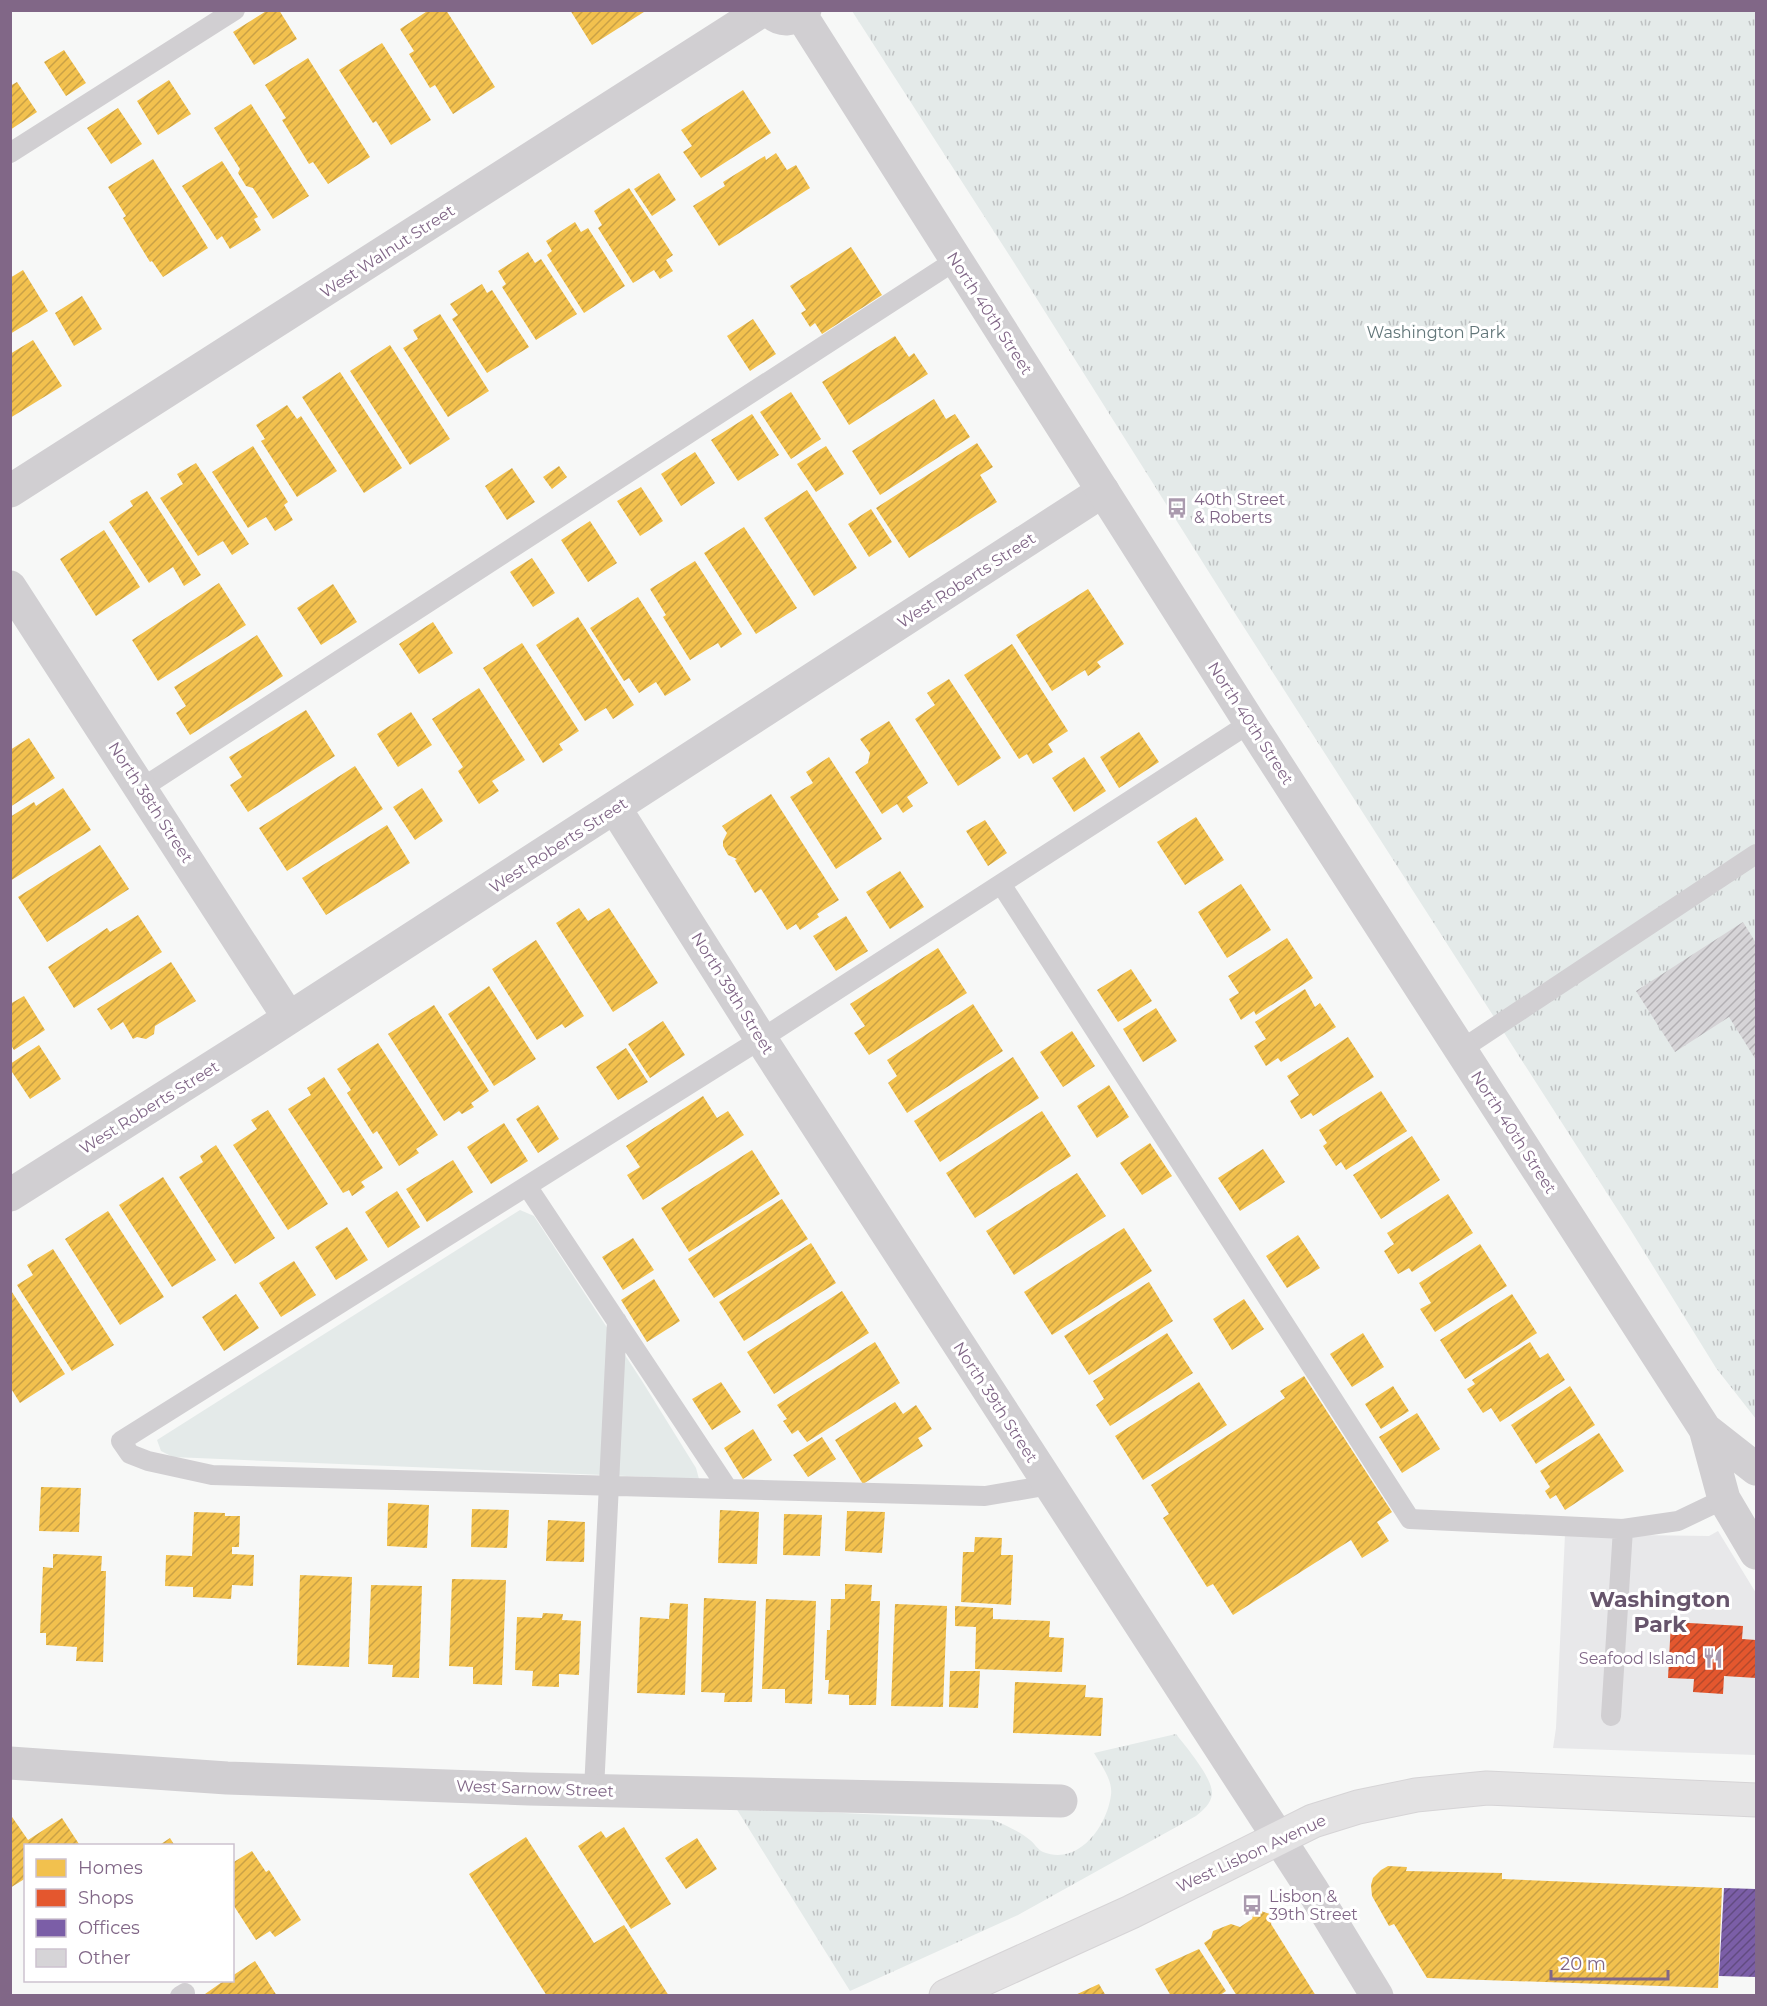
<svg xmlns="http://www.w3.org/2000/svg" width="1767" height="2006" font-family="Montserrat,sans-serif">
<defs>
<pattern id="grass-tufts" width="24" height="20" patternUnits="userSpaceOnUse" patternTransform="scale(1.5)"><rect width="24" height="20" fill="#e4eae9"/><path d="M3 7l-1-3M5 7V3M7 7l1-3M15 17l-1-3M17 17v-4M19 17l1-3" fill="none" stroke="#bec1c2"/></pattern>
<pattern id="homes-hatch" width="6" height="6" patternUnits="userSpaceOnUse" patternTransform="scale(1.5)"><rect width="6" height="6" fill="#f2c14e"/><path d="M-1 1l2-2M0 6l6-6M5 7l2-2" fill="none" stroke="#c9a146"/></pattern>
<pattern id="shops-hatch" width="6" height="6" patternUnits="userSpaceOnUse" patternTransform="scale(1.5)"><rect width="6" height="6" fill="#e4572e"/><path d="M-1 1l2-2M0 6l6-6M5 7l2-2" fill="none" stroke="#b5492c"/></pattern>
<pattern id="offices-hatch" width="6" height="6" patternUnits="userSpaceOnUse" patternTransform="scale(1.5)"><rect width="6" height="6" fill="#7b5ea7"/><path d="M-1 1l2-2M0 6l6-6M5 7l2-2" fill="none" stroke="#624b81"/></pattern>
<pattern id="building-hatch" width="6" height="6" patternUnits="userSpaceOnUse" patternTransform="scale(1.5)"><rect width="6" height="6" fill="#d6d4d7"/><path d="M-1 1l2-2M0 6l6-6M5 7l2-2" fill="none" stroke="#b3b0b4"/></pattern>
</defs>
<rect width="100%" height="100%" fill="#f7f8f7"/>
<path fill="#e8e8ea" d="M1718 1531 1756 1593V1755L1553 1748 1556 1728 1565 1534 1709 1536Z"/>
<path fill="url(#grass-tufts)" d="M852 11H1756V1419L1716 1368 1630 1229 1229 604 1013 261Z
M1176 1734C1186 1747 1213 1778 1212 1794 1211 1804 1203 1810 1196 1816L1018 1915 850 1991 736 1808 993 1820C1005 1825 1019 1831 1030 1840 1034 1843 1038 1850 1043 1852 1079 1866 1107 1826 1111 1795 1113 1780 1101 1765 1094 1753Z"/>
<path fill="#e4eae9" d="M520 1210 534 1216 642 1381 696 1468 699 1479 173 1457 161 1451 157 1440Z"/>
<path fill="url(#homes-hatch)" d="M268 10H279L297 39 254 65 233 32Z
M429 10H446L495 87 453 114 435 85 430 88 409 54 414 51 400 29Z
M570 10H647L592 45Z
M382 43 431 120 391 145 376 121 373 123 339 70Z
M64 50 86 83 66 96 44 62Z
M308 58 370 157 328 184 313 162 309 164 282 120 286 118 265 85Z
M169 80 191 114 158 135 137 101Z
M17 82 37 112 10 130V86Z
M743 90 771 133 701 178 683 152 692 146 681 130Z
M251 104 309 196 273 219 253 188 246 186 238 173 240 169 214 128Z
M118 108 142 144 111 164 87 128Z
M776 153 787 170 796 165 810 188 719 246 693 206 725 186 723 182 765 156 766 160Z
M153 159 208 248 163 277 152 261 150 262 123 218 126 216 108 187Z
M222 161 258 217 254 219 261 230 230 249 222 236 217 240 182 186Z
M659 173 676 200 652 216 634 189Z
M629 188 673 255 666 260 673 271 660 279 654 270 633 283 598 228 602 225 594 211Z
M575 222 581 232 588 228 625 286 584 313 547 255 552 251 546 241Z
M851 247 882 295 822 334 815 323 810 327 801 313 806 310 790 286Z
M528 252 535 263 541 259 577 314 536 340 502 287 506 284 498 271Z
M23 270 48 311 10 334V278Z
M482 284 487 293 492 290 529 347 487 373 452 319 458 315 450 304Z
M82 296 102 329 74 346 55 313Z
M440 314 489 391 448 417 403 348 418 339 413 330Z
M753 319 776 354 750 371 727 336Z
M895 336 909 357 914 353 928 374 849 425 822 382Z
M33 340 62 386 10 418V354Z
M390 345 450 439 410 465 350 371Z
M340 372 402 468 364 493 302 397Z
M791 392 821 439 791 459 760 412Z
M934 399 946 419 955 414 970 437 880 495 852 451Z
M287 405 297 419 301 416 337 471 297 497 261 441 265 439 256 425Z
M752 414 779 455 738 481 711 440Z
M977 443 993 467 980 475 997 502 909 558 876 508Z
M253 446 288 502 284 505 293 520 275 531 266 517 248 528 212 472Z
M826 446 844 474 816 492 797 464Z
M695 452 715 483 681 506 661 474Z
M196 463 249 544 232 555 223 541 198 556 160 498 183 484 177 474Z
M559 466 567 477 552 489 543 477Z
M512 468 535 502 507 520 485 486Z
M641 487 663 521 640 536 617 501Z
M807 490 857 568 814 596 764 518Z
M147 491 201 575 184 586 173 567 149 583 109 522 133 506 130 501Z
M871 509 892 542 869 557 848 524Z
M590 521 617 563 588 582 561 540Z
M744 527 797 608 756 634 704 553Z
M104 530 140 587 96 616 60 559Z
M532 558 555 593 533 607 510 572Z
M695 561 742 634 721 648 718 643 690 660 663 617 666 615 650 589Z
M219 583 246 625 158 681 132 640Z
M333 584 357 622 321 645 297 608Z
M1088 589 1124 644 1097 662 1101 667 1088 676 1085 670 1052 691 1016 635Z
M638 597 691 680 665 696 656 682 639 693 629 678 624 681 590 628Z
M578 617 634 705 613 719 606 708 585 721 536 645Z
M433 622 453 653 419 674 399 644Z
M257 635 283 676 190 735 176 713 186 706 174 687Z
M522 643 579 731 559 744 563 750 543 763 483 668Z
M1012 644 1068 731 1048 744 1053 752 1033 764 1027 754 1019 759 964 675Z
M949 679 1001 758 958 786 915 719 935 705 927 693Z
M479 688 525 760 492 781 499 791 479 804 458 771 463 767 432 719Z
M306 710 335 756 248 812 230 785 242 777 229 757Z
M411 712 432 745 398 767 377 734Z
M889 721 928 783 907 797 913 806 903 813 897 804 882 814 855 772 868 763 870 753 860 739Z
M1139 732 1159 762 1119 788 1100 757Z
M29 738 55 778 10 807V750Z
M829 757 882 839 836 869 790 797 813 783 806 772Z
M1084 757 1106 791 1074 812 1052 778Z
M355 766 383 809 287 871 259 828Z
M63 788 91 830 10 881V817L34 802 36 806Z
M422 788 443 821 415 840 393 807Z
M771 794 839 900 817 914 819 917 800 930 796 924 787 930 761 889 755 893 735 860 737 859 728 855 723 846V841L727 833 722 826Z
M1196 817 1224 860 1185 885 1157 842Z
M985 820 1007 853 988 866 966 831Z
M387 825 410 863 326 915 302 878Z
M100 845 129 889 47 942 18 897Z
M900 871 924 907 890 929 866 892Z
M1241 884 1271 930 1227 958 1198 912Z
M579 908 588 921 609 908 658 983 613 1012 556 923Z
M138 915 162 952 74 1008 48 967 107 928 110 932Z
M846 916 868 951 836 971 813 936Z
M1287 938 1313 978 1256 1015 1254 1011 1241 1020 1229 999 1239 993 1228 976Z
M536 940 584 1016 565 1028 562 1024 537 1040 492 969Z
M938 948 967 993 869 1055 854 1033 865 1026 850 1004Z
M171 962 196 1001 155 1026 154 1034 146 1039 137 1037 133 1039 123 1022 111 1030 97 1009Z
M1131 969 1152 1001 1118 1022 1097 990Z
M489 986 536 1059 494 1086 448 1014Z
M1305 989 1315 1007 1320 1003 1336 1027 1281 1062 1278 1058 1266 1066 1254 1046 1266 1039 1255 1022Z
M24 996 45 1030 14 1050 10 1044V1004Z
M973 1004 1003 1051 907 1113 888 1083 897 1076 887 1060Z
M434 1005 489 1091 471 1103 474 1107 462 1114 459 1111 444 1121 388 1034Z
M1156 1008 1177 1041 1143 1062 1123 1029Z
M663 1021 685 1055 650 1078 628 1044Z
M1072 1031 1095 1066 1063 1087 1040 1052Z
M1348 1037 1374 1077 1313 1116 1311 1113 1301 1119 1290 1101 1299 1095 1287 1076Z
M378 1043 438 1135 416 1149 419 1153 399 1166 377 1131 373 1134 347 1093 351 1090 337 1069Z
M39 1045 61 1079 30 1099 10 1069V1064Z
M626 1048 648 1082 618 1100 596 1067Z
M1013 1057 1039 1098 940 1162 914 1121Z
M324 1077 383 1168 361 1182 365 1187 352 1196 349 1190 343 1193 288 1109 311 1095 307 1088Z
M1109 1085 1129 1117 1097 1138 1077 1106Z
M1381 1091 1407 1131 1346 1170 1341 1162 1336 1166 1323 1146 1327 1143 1319 1130Z
M703 1096 717 1118 728 1111 744 1135 643 1200 627 1175 640 1167 626 1146Z
M538 1105 559 1139 538 1153 516 1119Z
M268 1110 328 1204 288 1230 233 1145 257 1129 251 1120Z
M1042 1111 1071 1156 975 1218 946 1173Z
M504 1123 528 1161 491 1184 467 1147Z
M1412 1136 1440 1180 1381 1219 1353 1175Z
M1150 1143 1172 1176 1142 1195 1120 1163Z
M216 1145 275 1238 235 1264 179 1177 203 1162 200 1156Z
M1263 1149 1285 1182 1240 1211 1218 1178Z
M752 1150 780 1194 689 1252 661 1208Z
M453 1160 473 1192 427 1222 406 1189Z
M1077 1173 1106 1216 1014 1275 986 1231Z
M163 1177 216 1260 172 1287 119 1205Z
M397 1191 420 1227 388 1248 365 1212Z
M1448 1194 1473 1233 1412 1272 1409 1268 1398 1274 1384 1251 1394 1244 1387 1233Z
M782 1199 808 1239 714 1298 688 1259Z
M108 1211 164 1297 120 1325 65 1239Z
M347 1227 368 1260 336 1280 315 1247Z
M1124 1228 1152 1271 1052 1335 1024 1292Z
M1298 1235 1320 1268 1287 1288 1266 1256Z
M633 1238 654 1270 623 1290 602 1257Z
M811 1243 836 1283 744 1341 719 1302Z
M1480 1244 1507 1286 1435 1332 1420 1309 1431 1303 1419 1283Z
M53 1249 114 1345 72 1371 17 1285 33 1275 27 1265Z
M294 1261 316 1295 281 1317 259 1283Z
M654 1279 680 1321 647 1342 621 1300Z
M1149 1282 1173 1321 1089 1375 1064 1336Z
M10 1289 65 1374 20 1403 10 1387Z
M842 1291 869 1333 774 1394 747 1352Z
M236 1294 259 1328 224 1351 202 1317Z
M1512 1294 1537 1333 1465 1379 1440 1340Z
M1244 1299 1264 1329 1232 1350 1213 1319Z
M1167 1333 1193 1373 1110 1426 1096 1405 1104 1399 1093 1381Z
M1363 1333 1384 1367 1352 1387 1330 1354Z
M875 1342 900 1383 807 1442 798 1430 792 1434 783 1421 787 1419 777 1405Z
M1530 1342 1540 1358 1548 1353 1565 1380 1500 1422 1491 1408 1483 1413 1467 1389 1475 1384 1472 1380Z
M1304 1376 1392 1512 1377 1522 1389 1541 1362 1558 1351 1540 1233 1615 1213 1584 1207 1587 1163 1518 1169 1514 1151 1485 1285 1398 1280 1391Z
M721 1382 741 1412 712 1430 692 1399Z
M1199 1382 1227 1425 1143 1480 1115 1436Z
M1393 1386 1409 1411 1381 1429 1365 1404Z
M1570 1386 1595 1425 1536 1464 1511 1425Z
M895 1402 903 1414 916 1405 932 1429 918 1438 923 1446 863 1484 835 1440Z
M1417 1413 1440 1449 1402 1473 1379 1437Z
M753 1429 772 1460 743 1479 724 1448Z
M1599 1433 1624 1471 1565 1510 1556 1495 1550 1499 1545 1491 1550 1487 1540 1471Z
M822 1437 836 1459 808 1477 793 1455Z
M41 1487 81 1488 79 1532 39 1531Z
M388 1503 429 1505 427 1548 387 1546Z
M472 1509 509 1510 507 1548 471 1547Z
M720 1510 759 1512 757 1564 718 1563Z
M847 1511 885 1512 882 1553 845 1551Z
M194 1512 225 1513V1516H240L239 1547H232V1554L254 1555 253 1586 232 1585 231 1599 193 1597V1587L165 1586 166 1555 192 1556Z
M784 1514 822 1515 820 1556 783 1555Z
M548 1520 585 1522 584 1562 546 1561Z
M975 1537 1002 1538 1001 1555H1013L1011 1605 961 1602 963 1552H974Z
M53 1554 102 1556 101 1571H106L103 1662 76 1661 77 1647 46 1645V1633H40L43 1567 53 1568Z
M300 1575 352 1577 349 1667 297 1665Z
M452 1579 506 1580 502 1685 473 1684V1667L449 1666Z
M845 1584 872 1585 871 1601H880L876 1705H849V1695L828 1694 829 1680H825L827 1630H830L831 1599H845Z
M371 1585 422 1586 419 1678 392 1677 393 1665 368 1664Z
M704 1598 756 1601 752 1702H724L725 1693 701 1692Z
M766 1599 816 1601 812 1704 785 1703V1689H762Z
M670 1603 688 1604 685 1695 637 1693 640 1617 669 1619Z
M895 1604 947 1606 943 1707 891 1706Z
M955 1606 993 1608V1619L1050 1621 1049 1637 1064 1638 1062 1672 975 1669 976 1627 955 1626Z
M543 1613 563 1614 562 1620 581 1621 579 1675 559 1674V1687L532 1686 533 1671 515 1670 517 1617 542 1618Z
M950 1671H980L978 1708 949 1707Z
M1015 1682 1086 1685 1085 1697 1103 1698 1101 1736 1013 1733Z
M10 1814 28 1840 62 1818 79 1844 76 1846H26V1878L10 1888Z
M624 1827 671 1904 631 1929 578 1846 601 1831 606 1838Z
M526 1837 594 1943 624 1925 669 1996H547L469 1874Z
M170 1838 175 1846H158Z
M697 1838 717 1869 686 1889 665 1858Z
M252 1851 266 1872 269 1870 301 1920 275 1937 270 1931 256 1940 232 1903V1863Z
M1388 1866 1407 1867 1406 1871 1502 1873V1879L1722 1888 1718 1988 1427 1978 1394 1924 1389 1926 1372 1896 1371 1885 1373 1878 1381 1870Z
M1255 1909 1273 1915 1271 1924 1316 1996H1237L1204 1943 1211 1938 1213 1931 1231 1924 1240 1927 1252 1919Z
M1199 1949 1226 1991 1219 1996H1171L1155 1969Z
M255 1961 277 1996H206L205 1994 225 1980H232V1976Z
M1099 1984 1106 1996H1073Z"/>
<path fill="url(#shops-hatch)" d="M1671 1622 1743 1626 1742 1639 1756 1640V1678L1724 1676 1723 1694 1693 1692 1694 1679 1668 1678Z"/>
<path fill="url(#offices-hatch)" d="M1724 1888 1756 1889V1977L1719 1976Z"/>
<path fill="url(#building-hatch)" d="M1743 922 1756 943V1060L1729 1017 1675 1052 1636 991Z"/>
<g fill="none" stroke-linecap="round" stroke-linejoin="round">
<g stroke="#d6d4d6" stroke-width="35">
<path id="secondary" d="M946 1996 1131 1912 1313 1821 1358 1807 1416 1795 1487 1788 1756 1800"/>
</g>
<path stroke="#d1cfd2" stroke-width="20" d="M10 153 235 10
M142 788 956 260
M1001 884 1410 1519 1623 1529 1678 1521 1724 1499
M1462 1049 1756 854
M527 1186 728 1489
M1050 1485 985 1496 212 1475 148 1461 130 1454 121 1441 761 1039 1250 723
M1611 1716 1623 1529
M594 1790 617 1321
M180 1996 185 1993"/>
<path stroke="#d1cfd2" stroke-width="33" d="M10 491 763 10
M10 587 289 1018
M615 808 761 1039 1313 1891 1377 1996
M10 1195 255 1040 1103 491
M10 1763 227 1778 529 1789 1061 1801"/>
<path stroke="#d1cfd2" stroke-width="33" d="M769 10C780 23 794 21 805 10
M801 15 1250 723 1705 1429 1724 1499 1756 1553
M1705 1429 1756 1469"/>
<use href="#secondary" stroke="#e3e2e3" stroke-width="33"/>
</g>
<defs>
<g id="bus-bare" transform="scale(1.62)"><path d="M-5-6H5V4H4V6H2V4H-2V6H-4V4H-5ZM-3.5-4V0h7V-4ZM-3.5 1.2v1.5H-2V1.2ZM2 1.2v1.5H3.5V1.2Z" fill="#aa9aae" stroke="#fff" stroke-width="2.5" paint-order="stroke"/></g>
<g id="restaurant-bare" transform="scale(1.62)"><path d="M-5-6h1v4h1v-4h1v4h1v-4h1v5L-1.5 .5V6h-2V.5L-5-1ZM5-6V6H3V1.5H1.5Q1.5-4 5-6Z" fill="#aa9aae" stroke="#fff" stroke-width="2.5" paint-order="stroke"/></g>
</defs>
<g fill-rule="evenodd">
<use href="#bus-bare" x="1177" y="508"/>
<use href="#restaurant-bare" x="1713" y="1658"/>
<use href="#bus-bare" x="1252" y="1905"/>
</g>
<g text-anchor="middle" stroke-width="6" stroke-linejoin="round" paint-order="stroke">
<g font-size="16" fill="#816787" stroke="#fff">
<text transform="translate(387 251) rotate(-33)" y="6">West Walnut Street</text>
<text transform="translate(990 313) rotate(57)" y="6">North 40th Street</text>
<text transform="translate(966 580) rotate(-33)" y="6">West Roberts Street</text>
<text transform="translate(1251 723) rotate(57)" y="6">North 40th Street</text>
<text transform="translate(151 802) rotate(57)" y="6">North 38th Street</text>
<text transform="translate(558 845) rotate(-33)" y="6">West Roberts Street</text>
<text transform="translate(733 993) rotate(58)" y="6">North 39th Street</text>
<text transform="translate(149 1107) rotate(-32)" y="6">West Roberts Street</text>
<text transform="translate(1514 1132) rotate(57)" y="6">North 40th Street</text>
<text transform="translate(996 1402) rotate(57)" y="6">North 39th Street</text>
<text transform="translate(535 1788) rotate(2)" y="6">West Sarnow Street</text>
<text transform="translate(1251 1853) rotate(-25)" y="6">West Lisbon Avenue</text>
</g>
<g font-size="16" fill="#627679" stroke="#fff">
<text x="1436" y="338">Washington Park</text>
</g>
<g font-size="16" fill="#816787" stroke="#fff" text-anchor="start">
<text x="1194" y="505">40th Street<tspan x="1194" dy="18">&amp; Roberts</tspan></text>
<text x="1696" y="1664" text-anchor="end">Seafood Island</text>
<text x="1269" y="1902">Lisbon &amp;<tspan x="1269" dy="18">39th Street</tspan></text>
</g>
<g font-size="22" font-weight="bold" fill="#67556c" stroke="#fff">
<text x="1660" y="1607">Washington<tspan x="1660" dy="25">Park</tspan></text>
</g>
</g>
<rect width="1767" height="2006" fill="none" stroke="#816787" stroke-width="24"/>
<rect x="24" y="1844" width="210" height="138" fill="#ffffff" stroke="#cdc2cf" stroke-width="1.5"/>
<rect x="36" y="1859" width="30" height="18" fill="#f2c14e" stroke="#cdc2cf" stroke-width="1.5"/>
<text x="78" y="1874" font-size="18" fill="#816787">Homes</text>
<rect x="36" y="1889" width="30" height="18" fill="#e4572e" stroke="#cdc2cf" stroke-width="1.5"/>
<text x="78" y="1904" font-size="18" fill="#816787">Shops</text>
<rect x="36" y="1919" width="30" height="18" fill="#7b5ea7" stroke="#cdc2cf" stroke-width="1.5"/>
<text x="78" y="1934" font-size="18" fill="#816787">Offices</text>
<rect x="36" y="1949" width="30" height="18" fill="#d6d4d7" stroke="#cdc2cf" stroke-width="1.5"/>
<text x="78" y="1964" font-size="18" fill="#816787">Other</text>
<path d="M1551 1970v9h117v-9" fill="none" stroke="#816787" stroke-width="3"/>
<text x="1560" y="1970" font-size="18" fill="#816787" stroke="#ffffff" stroke-width="4.5" paint-order="stroke">20 m</text>
</svg>
